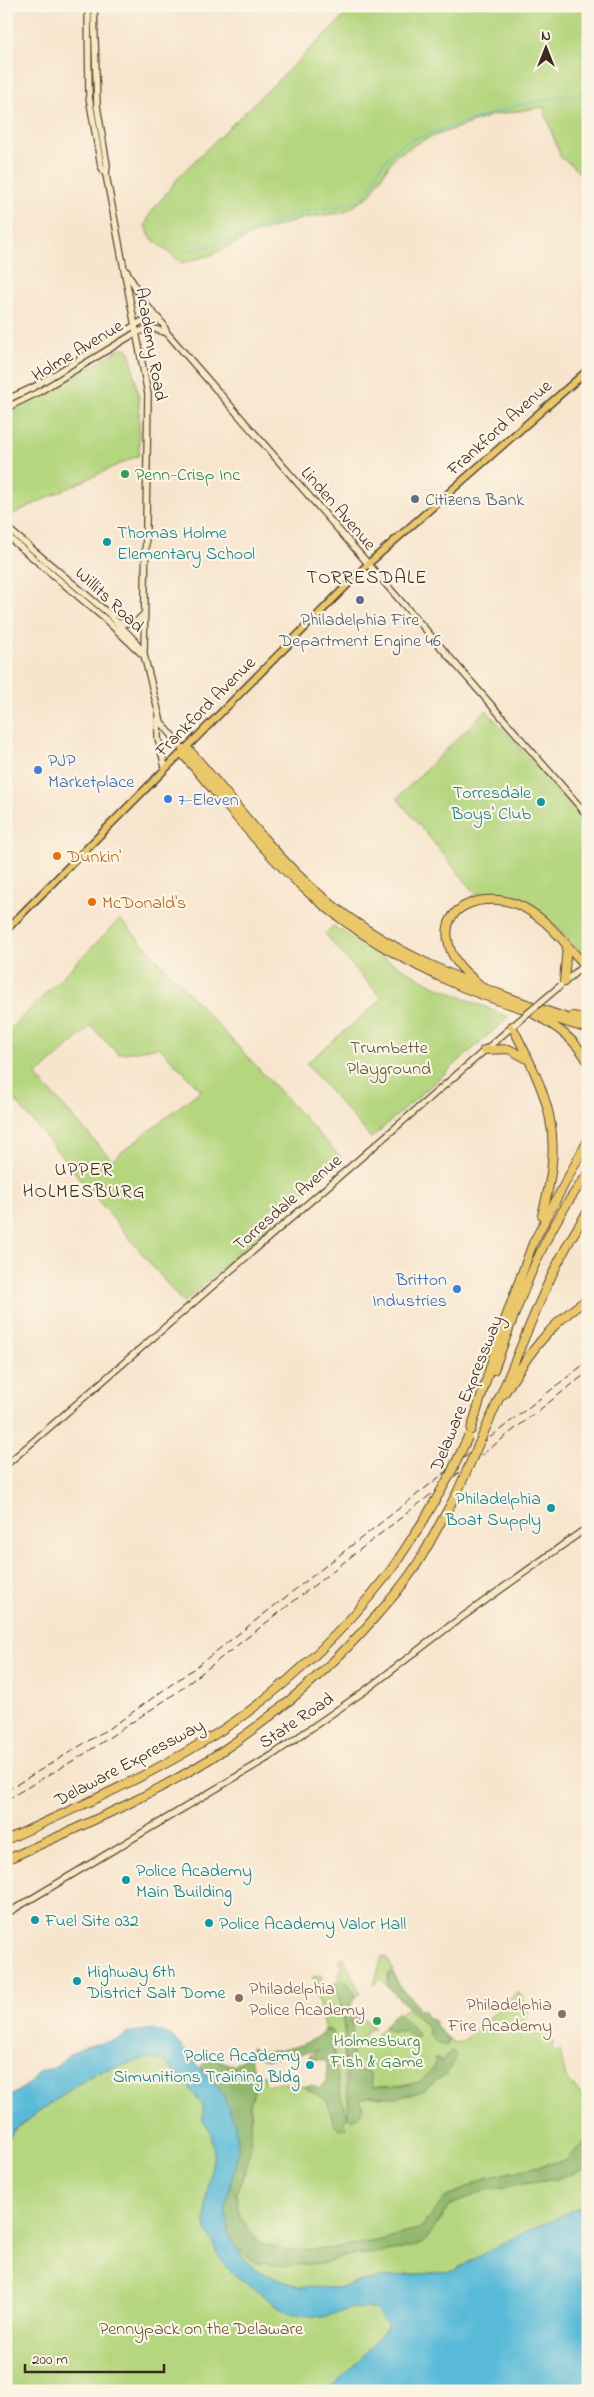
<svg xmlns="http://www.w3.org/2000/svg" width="594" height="2397" font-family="'Indie Flower',sans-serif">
<rect width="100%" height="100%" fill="#fcf5e5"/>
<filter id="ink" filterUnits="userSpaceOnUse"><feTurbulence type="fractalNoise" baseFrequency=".02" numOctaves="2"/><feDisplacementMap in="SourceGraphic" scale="10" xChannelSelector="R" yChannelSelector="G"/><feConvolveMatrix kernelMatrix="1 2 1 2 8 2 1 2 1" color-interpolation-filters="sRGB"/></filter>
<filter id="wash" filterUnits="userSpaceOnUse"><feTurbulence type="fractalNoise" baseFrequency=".0096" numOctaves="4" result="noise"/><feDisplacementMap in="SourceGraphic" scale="20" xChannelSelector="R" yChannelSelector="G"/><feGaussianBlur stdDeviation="1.12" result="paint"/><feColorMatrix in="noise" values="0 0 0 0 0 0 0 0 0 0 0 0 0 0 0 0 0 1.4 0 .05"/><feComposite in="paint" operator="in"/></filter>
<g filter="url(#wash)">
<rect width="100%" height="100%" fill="#f7e4cc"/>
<path fill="#b4d67e" stroke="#78804e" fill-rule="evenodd" d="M355 6H588V181L569 163 561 158 543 107 493 115 423 140 394 157 370 195 345 212 304 218 256 233 211 255 182 263 151 238 145 226 150 214 182 173Z
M122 348H126L130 352 139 400V455L6 517V414L40 397Z
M486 710 588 825V954L584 957C550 918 530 895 475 893L397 798Z
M120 919 342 1159 183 1303 6 1089V1033ZM91 1026 118 1054 159 1047 201 1090 112 1160 36 1076Z
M333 926 389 961 435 986 509 1017 371 1138 306 1064 382 999 325 934Z
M382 1956 387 1958 393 1970 388 1975 389 1988 381 1979 374 1985Z
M343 1957 360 1993 356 1996 347 1981 340 1979 338 1972 343 1970 338 1961Z
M322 1975V1979L318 1981 322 1985 336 1984 339 1991 345 2040C339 2059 350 2094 348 2116L361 2103 360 2099C371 2095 382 2097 394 2097 426 2096 435 2081 455 2061L451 2051 442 2062 437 2058C436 2064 428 2077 423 2081 418 2084 380 2089 373 2087L369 2072 354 2071 350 2066 351 2021 365 2019 374 2029 371 2027 364 2036 370 2042 384 2027 392 2032 404 2030 419 2035 399 2014 408 2007 428 2028 429 2035 437 2043H449L448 2038 454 2043 462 2042 518 1992 528 2006V2017L523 2019 525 2025 538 2031 542 2037 547 2036 553 2042 552 2049 556 2053 560 2050 566 2078 584 2098 588 2115V2139L566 2160 485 2178 445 2198 421 2228 381 2240 329 2249 283 2250 261 2244 240 2218 236 2192 245 2172 252 2117 250 2104 259 2075H265V2083L269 2086 278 2082 306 2086 308 2090C330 2097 328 2105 334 2125L347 2117C341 2105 331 2048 334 2034L329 2029 325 2030 313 1977Z
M144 2059 161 2060 172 2069 177 2077 187 2085 203 2106V2121L211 2133 214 2153 206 2201 205 2225 217 2253 229 2271 288 2313 323 2317 353 2308 375 2309 388 2326 363 2356 328 2391H6V2144L15 2129 61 2096 97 2072Z
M588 2168V2203L517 2236 453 2271 377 2278 337 2288 300 2287 261 2272 246 2261 236 2247 256 2263H325L349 2255 384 2253 423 2244 451 2205 490 2189 556 2179Z"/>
<path fill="#8fb76d" stroke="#657046" d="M392 1971 398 1984 416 2003 418 2006 416 2010H424L427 2017 434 2021 436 2027 448 2038 447 2045C437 2047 430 2037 428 2028L389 1988 388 1974Z
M340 1979 347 1981 356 1996C351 2003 351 2004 352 2012L357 2011 359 2013V2018L351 2019 353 2035 350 2041 353 2047 350 2066 354 2071 369 2072 373 2087 403 2086 423 2081 436 2064 434 2058H437L442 2062 451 2051 456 2055 457 2058 448 2072 423 2091 398 2097 370 2096 360 2099 363 2108 359 2115 352 2120 348 2117 345 2118 346 2128 338 2129 334 2125 327 2100 308 2090 306 2086 311 2085 319 2089 326 2081 327 2063 323 2060 309 2059 310 2055 318 2050 268 2060 254 2056 250 2049 252 2048C264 2058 317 2044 325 2030L332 2031C336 2037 332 2043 333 2050 334 2061 343 2111 348 2116L349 2096 343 2046C349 2027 339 2001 335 1983Z
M397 2012 411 2025 419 2037 415 2038 404 2031H390L384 2027Z
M247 2052 252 2062 256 2084 250 2104 252 2141 245 2172 236 2192 240 2218 261 2244 283 2250 329 2249 381 2240 421 2228 445 2198 485 2178 566 2160 588 2139V2168L556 2179 490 2189 451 2205 423 2244 384 2253 349 2255 325 2263 283 2266 256 2263 236 2247 229 2235 225 2208 238 2151 223 2094 206 2077 201 2066 207 2060 214 2058 233 2066 243 2059Z"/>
<path fill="#59bad8" stroke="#4a727b" d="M153 2029 172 2036 223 2094 235 2123 238 2151 225 2208 229 2235 246 2261 261 2272 300 2287 337 2288 377 2278 453 2271 517 2236 588 2203V2391H328L363 2356 388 2326 375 2309 353 2308 323 2317 288 2313 229 2271 217 2253 205 2225 206 2201 214 2153 211 2133 203 2121V2106L187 2085 177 2077 172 2069 161 2060 144 2059 97 2072 61 2096 15 2129 6 2143V2099L32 2082 39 2071 54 2068 68 2055 88 2046 119 2039 131 2032Z"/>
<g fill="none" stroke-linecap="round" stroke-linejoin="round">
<path stroke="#59bad8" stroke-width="1" d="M189 251 222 243 304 212 357 202 367 194 381 166 393 152 405 143 427 134 519 105 588 92"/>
</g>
</g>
<g filter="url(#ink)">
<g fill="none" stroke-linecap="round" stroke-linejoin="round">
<g stroke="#574638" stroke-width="8">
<path id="secondary" d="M88 6 89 97 101 166 106 175
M94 6 97 106 107 165 106 175 148 394 144 655 161 722 183 749
M127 272 143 301 163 324 167 333 588 816
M6 400 34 387 142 321 151 319 158 320
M6 408 37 393 137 332 152 328 167 333
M6 527 109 614 134 640 144 655
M6 535 105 619 142 654
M118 623H135L144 614
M158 719V738L165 767
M564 983 588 961
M6 1465 514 1025
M6 1914 271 1756 366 1690 451 1625 588 1527"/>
</g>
<g stroke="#574638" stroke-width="9">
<path id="primary" d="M6 930 368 564 588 370"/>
</g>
<g stroke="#574638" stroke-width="10">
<path id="highway" d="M564 982 567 945
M479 984C466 973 453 962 449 945 438 903 486 893 516 904 546 916 563 942 584 964
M535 1015C557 1026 576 1040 588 1062
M573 1016 588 1019
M588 1025C490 992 389 958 311 887 266 846 230 796 190 751L183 749 185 757C225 803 264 853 310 894 355 933 407 963 462 987 502 1004 546 1015 588 1029
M512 1026C549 1099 565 1132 542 1215
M484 1050 509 1049 527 1059
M494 1370C519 1302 542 1232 588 1174
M504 1394C527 1356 550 1323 588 1299
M489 1421C522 1350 544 1277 588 1211
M471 1430 503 1325 533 1243 588 1140
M6 1840C73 1809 141 1780 203 1742 274 1699 337 1639 388 1574 401 1557 412 1537 424 1520
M6 1860C78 1827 156 1795 222 1751 273 1717 320 1677 362 1632 382 1609 403 1587 419 1561 432 1540 443 1517 456 1495"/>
</g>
<use href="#secondary" stroke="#f7e9c3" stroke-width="5.5"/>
<use href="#primary" stroke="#eac769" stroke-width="6"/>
<use href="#highway" stroke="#eac769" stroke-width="8"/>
<path stroke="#3b2a1e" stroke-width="1" stroke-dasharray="8 4" stroke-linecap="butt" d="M6 1791 116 1724 196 1667 588 1361
M6 1800 86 1753 176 1693 588 1372"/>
<g stroke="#574638" stroke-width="8" stroke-linecap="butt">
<path id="secondary-bridge" d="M515 1024 560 986"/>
</g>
<g stroke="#574638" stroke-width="10" stroke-linecap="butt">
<path id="highway-bridge" d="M456 1495 489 1421
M424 1520 450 1475 468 1437"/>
</g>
<use href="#secondary-bridge" stroke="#f7e9c3" stroke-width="5.5"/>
<use href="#highway-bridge" stroke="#eac769" stroke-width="8"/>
</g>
</g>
<g fill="#2e9e5b" stroke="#fcf5e5" stroke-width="2">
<circle cx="125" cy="474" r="5"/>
<circle cx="377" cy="2021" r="5"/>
</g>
<g fill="#5c6f8a" stroke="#fcf5e5" stroke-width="2">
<circle cx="415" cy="499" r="5"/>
<circle cx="360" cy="600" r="5"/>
</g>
<g fill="#0f9aa8" stroke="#fcf5e5" stroke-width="2">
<circle cx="107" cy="542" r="5"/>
<circle cx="541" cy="802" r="5"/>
<circle cx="551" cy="1508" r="5"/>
<circle cx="126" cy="1880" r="5"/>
<circle cx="35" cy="1920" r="5"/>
<circle cx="209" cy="1923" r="5"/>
<circle cx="77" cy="1981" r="5"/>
<circle cx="310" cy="2065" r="5"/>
</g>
<g fill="#3f7fe0" stroke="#fcf5e5" stroke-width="2">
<circle cx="38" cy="770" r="5"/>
<circle cx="168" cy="799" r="5"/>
<circle cx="457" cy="1289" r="5"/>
</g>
<g fill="#e8710a" stroke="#fcf5e5" stroke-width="2">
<circle cx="57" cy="856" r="5"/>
<circle cx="92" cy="902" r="5"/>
</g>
<g fill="#8d6e63" stroke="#fcf5e5" stroke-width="2">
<circle cx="239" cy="1998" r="5"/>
<circle cx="562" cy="2014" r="5"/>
</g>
<g text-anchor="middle" stroke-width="4.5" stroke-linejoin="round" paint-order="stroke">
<g font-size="18" fill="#3b2a1e" stroke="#fcf5e5">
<text transform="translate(152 344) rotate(80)" y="6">Academy Road</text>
<text transform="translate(77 350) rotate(-31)" y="6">Holme Avenue</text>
<text transform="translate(499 427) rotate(-42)" y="6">Frankford Avenue</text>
<text transform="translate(339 508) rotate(49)" y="6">Linden Avenue</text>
<text transform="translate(110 599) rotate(43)" y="6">Willits Road</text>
<text transform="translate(205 706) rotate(-45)" y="6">Frankford Avenue</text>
<text transform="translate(287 1202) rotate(-41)" y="6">Torresdale Avenue</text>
<text transform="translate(466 1393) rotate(-68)" y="6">Delaware Expressway</text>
<text transform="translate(296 1720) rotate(-34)" y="6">State Road</text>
<text transform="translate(129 1762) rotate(-28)" y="6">Delaware Expressway</text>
</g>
<g font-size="18" fill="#27864d" stroke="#fcf5e5" text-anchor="start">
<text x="135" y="480">Penn-Crisp Inc</text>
<text x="377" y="2046" text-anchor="middle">Holmesburg<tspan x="377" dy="21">Fish &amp; Game</tspan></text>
</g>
<g font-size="18" fill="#4e5e75" stroke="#fcf5e5" text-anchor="start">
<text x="425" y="505">Citizens Bank</text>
<text x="360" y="625" text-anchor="middle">Philadelphia Fire<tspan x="360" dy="21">Department Engine 46</tspan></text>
</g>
<g font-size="18" fill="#0d838f" stroke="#fcf5e5" text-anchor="start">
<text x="117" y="538">Thomas Holme<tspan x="117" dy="21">Elementary School</tspan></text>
<text x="531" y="798" text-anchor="end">Torresdale<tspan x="531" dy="21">Boys' Club</tspan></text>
<text x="541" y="1504" text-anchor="end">Philadelphia<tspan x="541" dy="21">Boat Supply</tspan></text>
<text x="136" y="1876">Police Academy<tspan x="136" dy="21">Main Building</tspan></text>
<text x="45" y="1926">Fuel Site 032</text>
<text x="219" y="1929">Police Academy Valor Hall</text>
<text x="87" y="1977">Highway 6th<tspan x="87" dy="21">District Salt Dome</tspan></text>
<text x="300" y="2061" text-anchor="end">Police Academy<tspan x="300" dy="21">Simunitions Training Bldg</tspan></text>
</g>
<g font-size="18" fill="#366cbe" stroke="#fcf5e5" text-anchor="start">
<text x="48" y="766">PJP<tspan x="48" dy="21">Marketplace</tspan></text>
<text x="178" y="805">7-Eleven</text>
<text x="447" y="1285" text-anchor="end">Britton<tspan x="447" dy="21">Industries</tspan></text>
</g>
<g font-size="18" fill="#c56008" stroke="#fcf5e5" text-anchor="start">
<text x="67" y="862">Dunkin'</text>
<text x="102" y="908">McDonald's</text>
</g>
<g font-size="18" fill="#595536" stroke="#fcf5e5">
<text x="389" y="1053">Trumbette<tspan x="389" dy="21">Playground</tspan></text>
<text x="201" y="2334">Pennypack on the Delaware</text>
</g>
<g font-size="18" fill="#785e54" stroke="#fcf5e5" text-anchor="start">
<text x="249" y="1994">Philadelphia<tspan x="249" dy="21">Police Academy</tspan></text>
<text x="552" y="2010" text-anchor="end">Philadelphia<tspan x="552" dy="21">Fire Academy</tspan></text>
</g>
<g font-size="19" letter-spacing="1" fill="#3b2a1e" stroke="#fcf5e5">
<text x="367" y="583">TORRESDALE</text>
<text x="84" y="1175">UPPER<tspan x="84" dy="22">HOLMESBURG</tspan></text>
</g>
</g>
<rect width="594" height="2397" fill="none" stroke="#fcf5e5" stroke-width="25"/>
<g transform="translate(546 48)" stroke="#fcf5e5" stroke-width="4" paint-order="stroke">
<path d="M0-4L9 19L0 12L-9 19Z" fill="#3b2a1e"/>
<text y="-8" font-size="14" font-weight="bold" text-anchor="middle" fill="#3b2a1e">N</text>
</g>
<path d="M25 2364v8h139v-8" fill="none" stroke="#3b2a1e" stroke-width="2.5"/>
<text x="32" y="2364" font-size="15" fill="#3b2a1e" stroke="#fcf5e5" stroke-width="4" paint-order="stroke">200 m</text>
</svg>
